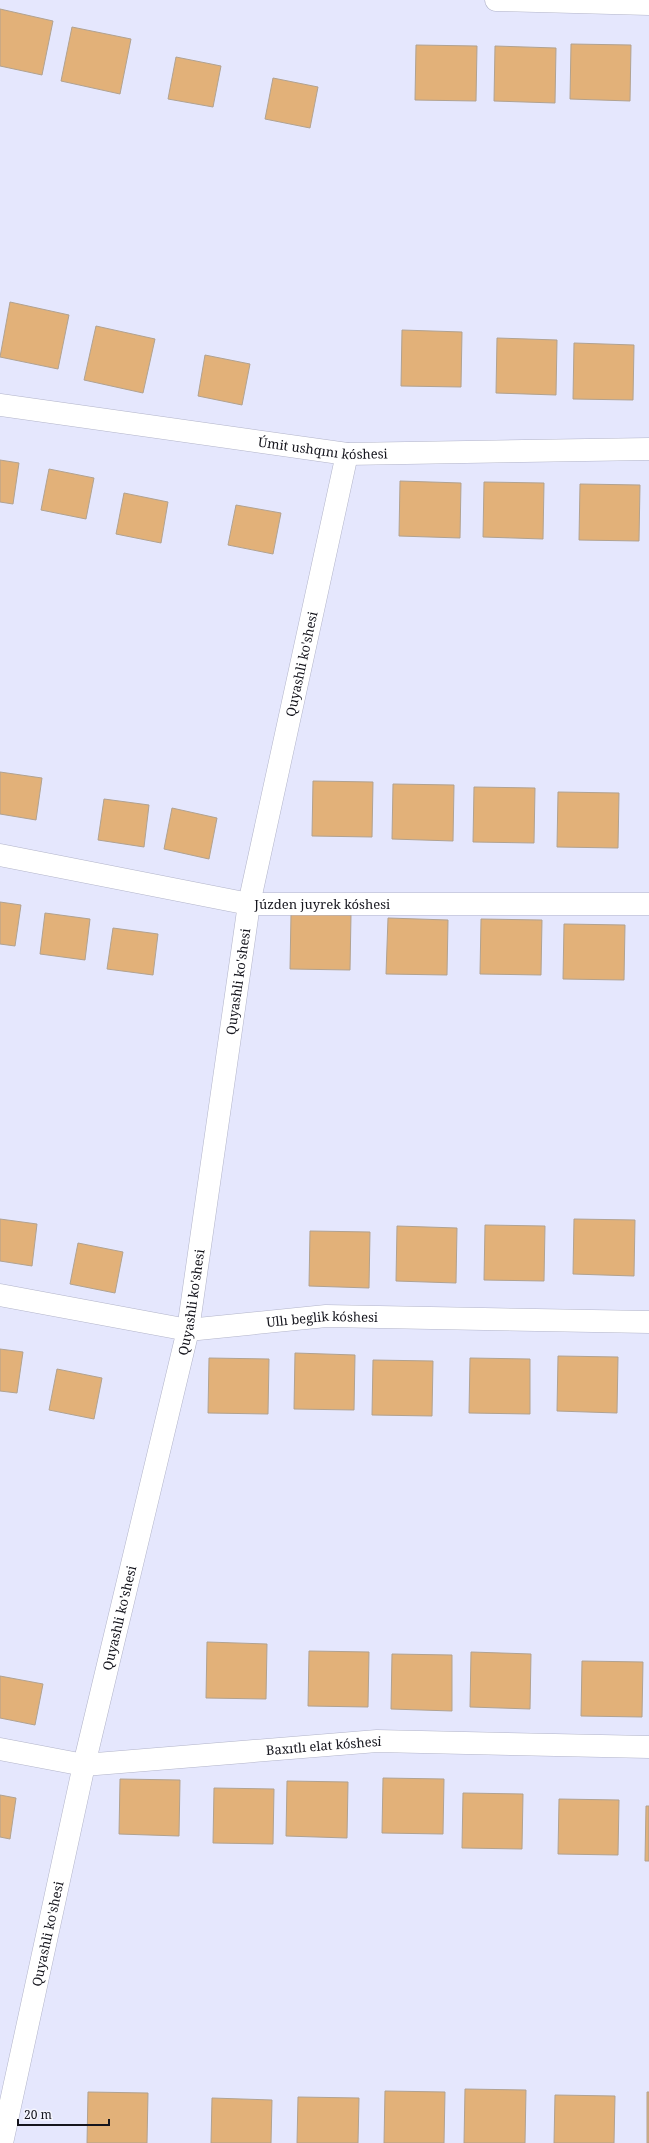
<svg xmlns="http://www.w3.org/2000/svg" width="649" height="2143" font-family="'Noto Serif',serif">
<rect width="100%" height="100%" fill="#e5e7fd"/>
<path fill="#e2b179" stroke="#b1a290" d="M0 9 53 21 42 75 0 66Z
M72 27 131 39 120 94 61 81Z
M571 44 631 45 630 101 570 99Z
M416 45 477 46 476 101 415 100Z
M495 46 556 48 555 103 494 101Z
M176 57 221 66 213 107 168 99Z
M273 78 318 87 310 128 265 119Z
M10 302 69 315 58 369 0 357Z
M96 326 155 339 143 393 84 380Z
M402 330 462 332 461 387 401 386Z
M497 338 557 340 556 395 496 393Z
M574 343 634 345 633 400 573 399Z
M205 355 250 364 242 405 198 396Z
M0 460 19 463 13 504 0 502Z
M49 469 94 478 86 519 41 510Z
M400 481 461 483 460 538 399 536Z
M484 482 544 483 543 539 483 537Z
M580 484 640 485 639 541 579 540Z
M124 493 168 502 161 543 116 534Z
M236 505 281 513 273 554 228 545Z
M0 772 42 778 36 820 0 814Z
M313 781 373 782 372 837 312 836Z
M393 784 454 785 453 841 392 839Z
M474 787 535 788 534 843 473 842Z
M558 792 619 793 618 848 557 847Z
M104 799 149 805 144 847 98 840Z
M172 808 217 818 209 859 164 849Z
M0 902 21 905 15 946 0 944Z
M45 913 90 919 85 960 40 954Z
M291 914 351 915 350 970 290 969Z
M388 918 448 920 447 975 386 974Z
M481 919 542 920 541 975 480 974Z
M564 924 625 925 624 980 563 979Z
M113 928 158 934 153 975 107 969Z
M0 1219 37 1224 32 1266 0 1261Z
M574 1219 635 1220 634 1276 573 1274Z
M485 1225 545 1226 544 1281 484 1280Z
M397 1226 457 1228 456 1283 396 1281Z
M310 1231 370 1232 369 1288 309 1286Z
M78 1243 123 1252 115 1293 70 1284Z
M0 1349 23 1352 17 1393 0 1391Z
M295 1353 355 1355 354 1410 294 1409Z
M558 1356 618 1357 617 1413 557 1411Z
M209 1358 269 1359 268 1414 208 1413Z
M470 1358 530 1359V1414L469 1413Z
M373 1360 433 1361 432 1416 372 1415Z
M57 1369 102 1378 94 1419 49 1410Z
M207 1642 267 1644 266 1699 206 1698Z
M309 1651 369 1652 368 1707 308 1706Z
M471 1652 531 1654 530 1709 470 1707Z
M392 1654 452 1655V1711L391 1709Z
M582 1661 643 1662 642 1717 581 1716Z
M0 1676 43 1684 35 1725 0 1718Z
M383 1778 444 1779 443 1834 382 1833Z
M120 1779 180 1780 179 1836 119 1834Z
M287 1781 348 1782 347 1838 286 1836Z
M214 1788 274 1789 273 1844 213 1843Z
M463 1793 523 1794 522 1849 462 1848Z
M0 1795 16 1798 10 1839 0 1837Z
M559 1799 619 1800 618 1855 558 1854Z
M646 1806H649V1861H645Z
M465 2089 526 2090 525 2143H464Z
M385 2091 445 2092 444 2143H384Z
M88 2092 148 2093 147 2143H87Z
M647 2092H649V2143H647Z
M555 2095 615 2096 614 2143H554Z
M298 2097 359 2098 358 2143H297Z
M212 2098 272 2100 271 2143H211Z"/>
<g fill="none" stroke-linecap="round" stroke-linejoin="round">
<g stroke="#b2b4c9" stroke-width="23">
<g id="minor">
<path d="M496 0 649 4"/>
<path id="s1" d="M0 405 347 454 649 449"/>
<path id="s2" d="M0 855 249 904H649"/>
<path id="s3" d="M0 1295 188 1330 326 1316 649 1322"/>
<path id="s4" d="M0 1749 84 1765 377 1741 649 1747"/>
<path id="s5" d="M2 2143 84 1765 188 1330 249 904 347 454"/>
</g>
</g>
<use href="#minor" stroke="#fff" stroke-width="22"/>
</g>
<g text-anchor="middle" stroke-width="3" stroke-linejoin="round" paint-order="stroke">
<g font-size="13" fill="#15151d" stroke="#f4f5fe">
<text dy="5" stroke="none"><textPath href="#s1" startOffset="326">Úmit ushqını kóshesi</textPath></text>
<text dy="5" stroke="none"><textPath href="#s5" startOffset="1510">Quyashli ko'shesi</textPath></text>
<text dy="5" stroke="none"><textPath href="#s2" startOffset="327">Júzden juyrek kóshesi</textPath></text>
<text dy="5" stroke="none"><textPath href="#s5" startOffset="1186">Quyashli ko'shesi</textPath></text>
<text dy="5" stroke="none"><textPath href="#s5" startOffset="862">Quyashli ko'shesi</textPath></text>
<text dy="5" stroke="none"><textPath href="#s3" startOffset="326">Ullı beglik kóshesi</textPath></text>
<text dy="5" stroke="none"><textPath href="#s5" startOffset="538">Quyashli ko'shesi</textPath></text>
<text dy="5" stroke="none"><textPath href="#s4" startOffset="326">Baxıtlı elat kóshesi</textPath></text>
<text dy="5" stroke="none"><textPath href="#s5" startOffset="214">Quyashli ko'shesi</textPath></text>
</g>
</g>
<path d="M18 2119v6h91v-6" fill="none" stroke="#15151d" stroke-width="2"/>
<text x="24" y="2119" font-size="12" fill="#15151d" stroke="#f4f5fe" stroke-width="3" paint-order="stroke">20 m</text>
</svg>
